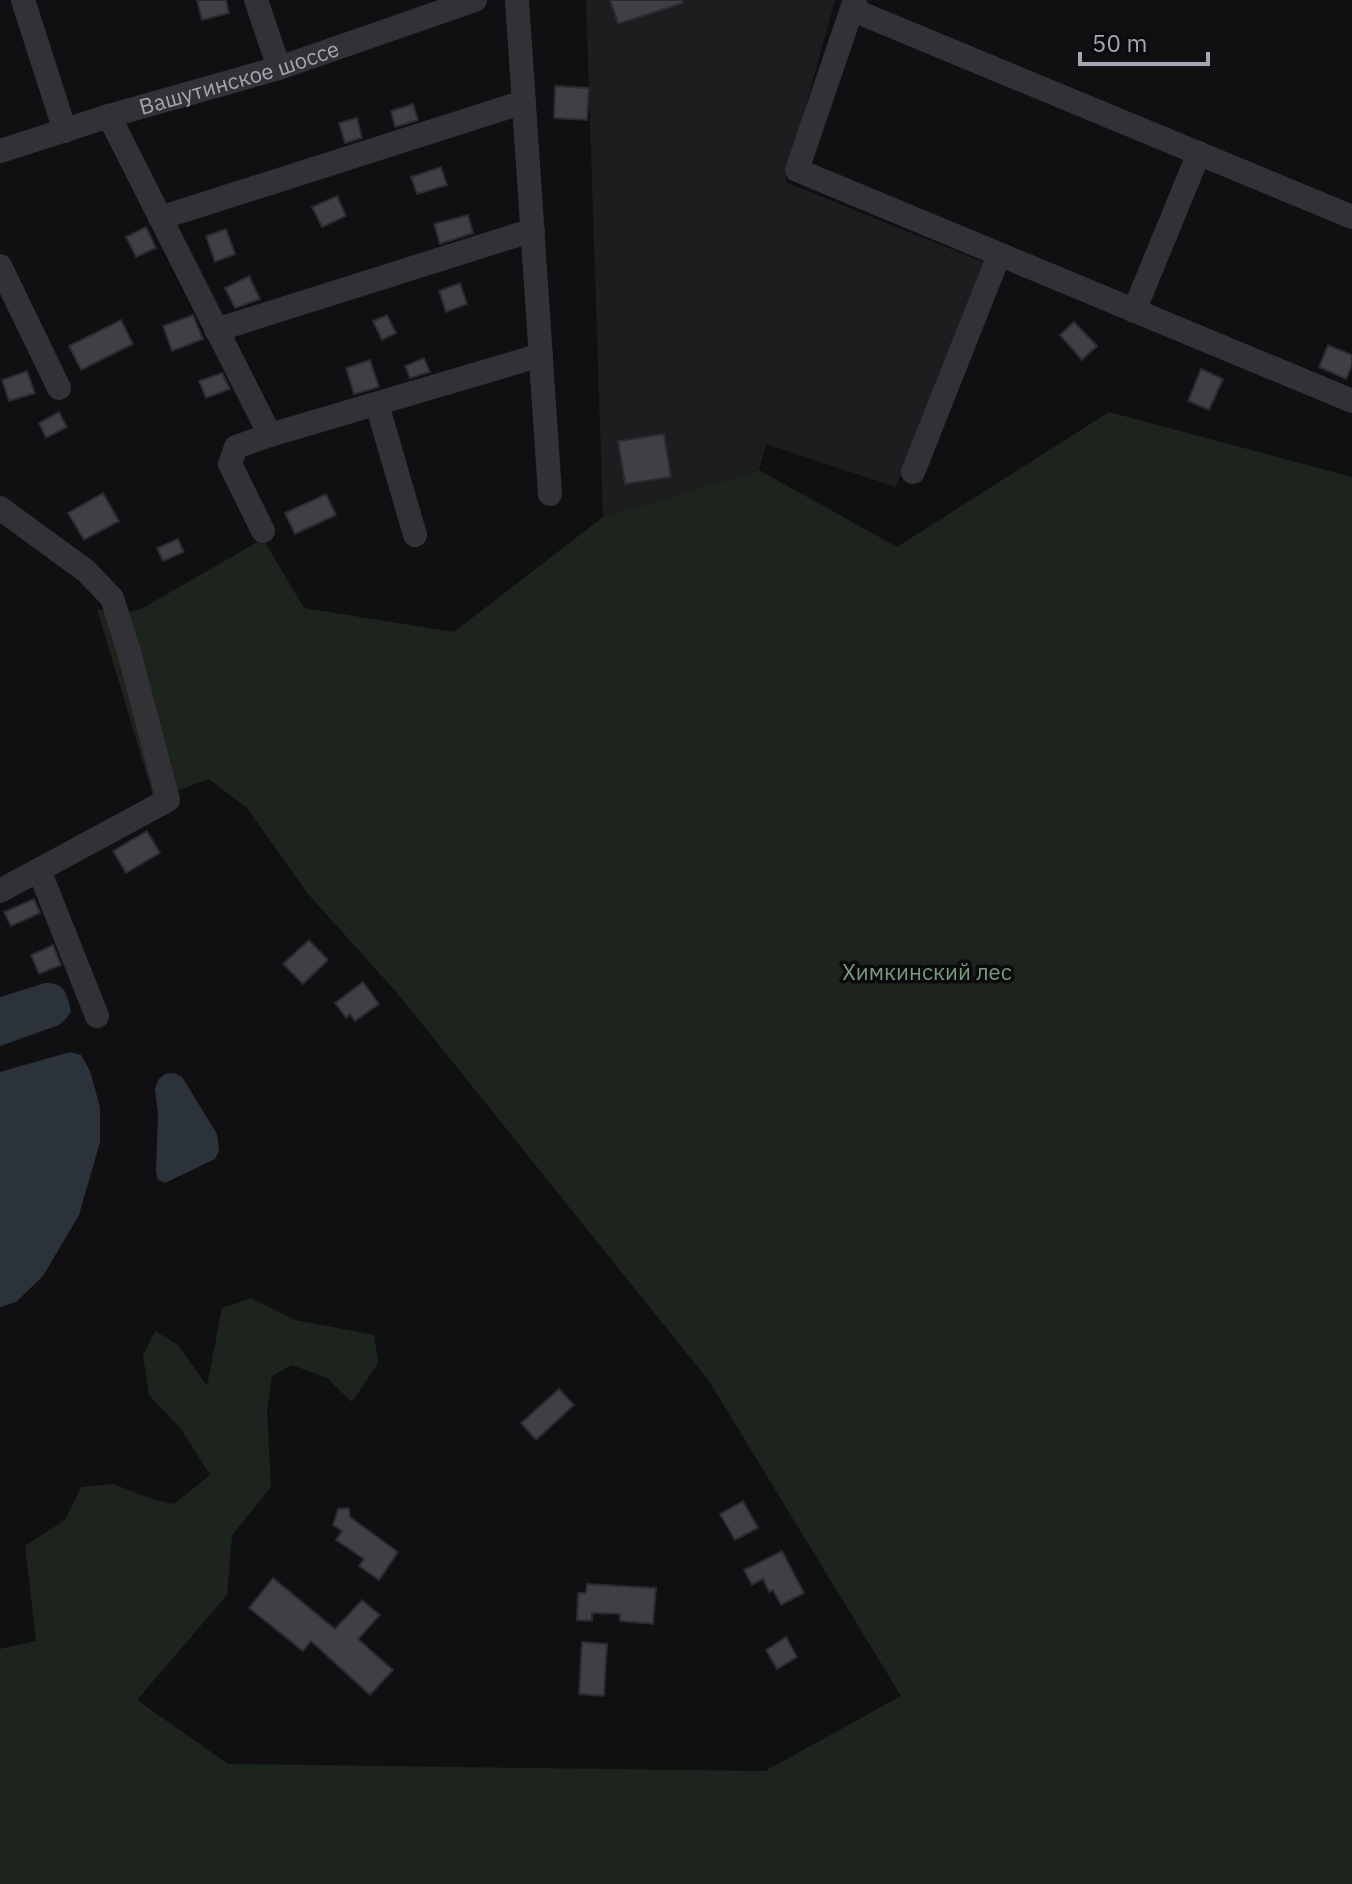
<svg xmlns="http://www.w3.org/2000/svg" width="1352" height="1884" font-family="'IBM Plex Sans',sans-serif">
<rect width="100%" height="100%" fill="#101012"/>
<path fill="#1d1c1f" d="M586 0H835L785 182 983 262 896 487 766 444 759 470 603 517Z"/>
<path fill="#1d241e" d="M1109 412 1352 477V1884H0V1649L36 1641 25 1546 65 1520 81 1487 113 1484 152 1499 174 1504 210 1475 181 1429 149 1395 143 1355 155 1331 178 1345 207 1386 222 1308 251 1298 295 1320 374 1335 378 1363 352 1402 327 1378 292 1365 272 1376 267 1411 271 1487 232 1535 227 1595 137 1700 228 1764 765 1771 901 1696 709 1381 398 994 308 894 247 808 209 779 154 799 97 609 117 614 141 609 263 539 304 608 454 632 603 517 759 470 897 547Z"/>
<path fill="#2b3239" d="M45 983C65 982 67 994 71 1011L66 1019 59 1025 0 1046V997Z
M70 1052 81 1055 90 1071 100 1107V1142L79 1215 43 1276 16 1302 0 1307V1072Z
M175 1073 182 1077 217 1134 219 1151 215 1159 165 1183 158 1180 156 1172 158 1114 155 1089 158 1080 165 1074Z"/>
<path fill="#3f4045" stroke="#2b2a2e" stroke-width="2" d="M197 0H226L229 13 202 20Z
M610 0H682L683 3 618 24Z
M555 86 589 88 587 120 554 118Z
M413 104 418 120 395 127 391 111Z
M357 118 362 138 345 143 339 123Z
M441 167 447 185 417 194 411 177Z
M337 196 346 216 322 227 312 207Z
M468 215 473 233 440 244 434 224Z
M146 227 156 248 136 257 126 237Z
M226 229 235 254 215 262 206 236Z
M249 276 260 299 235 308 225 288Z
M460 283 467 304 446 312 439 291Z
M193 315 203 339 172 351 163 326Z
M387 315 396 333 382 340 373 321Z
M121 320 133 344 81 370 69 346Z
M1074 322 1097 346 1082 360 1060 335Z
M1328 345 1352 355V365L1346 379 1319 367Z
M424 358 430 372 410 378 405 366Z
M370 360 379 387 354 394 346 368Z
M1201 369 1223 379 1209 410 1188 401Z
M27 371 35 393 9 401 2 380Z
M222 373 230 389 206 398 199 381Z
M59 412 67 427 46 438 39 423Z
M664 434 671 477 625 484 618 441Z
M103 493 119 521 84 540 68 513Z
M326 494 336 515 295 534 285 513Z
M178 539 184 552 163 561 157 548Z
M147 831 160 853 126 873 113 851Z
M34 899 40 913 11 926 4 912Z
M309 940 328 960 303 984 283 964Z
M53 945 61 965 39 974 31 955Z
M363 982 379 1004 355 1021 350 1014 346 1018 335 1003Z
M559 1389 574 1405 536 1440 521 1423Z
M743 1501 758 1528 735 1540 720 1514Z
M349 1508 350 1517 398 1552 379 1580 359 1566 364 1559 336 1540 342 1531 333 1525 338 1509Z
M782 1551 804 1593 781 1605 773 1590 769 1592 763 1579 752 1585 744 1570Z
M273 1578 335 1629 362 1600 380 1615 358 1639 393 1670 370 1695 311 1641 303 1651 249 1608Z
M587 1584 656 1588 653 1624 620 1621V1614L592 1613V1621L577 1620 578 1593H586Z
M786 1637 797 1657 777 1669 766 1650Z
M582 1642 607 1644 604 1696 579 1694Z"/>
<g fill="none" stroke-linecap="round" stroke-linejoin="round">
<g stroke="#323236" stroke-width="24">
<path d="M23 0 65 131"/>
<path d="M256 0 279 68"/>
<path d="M517 0 550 494"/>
<path d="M855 0 797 170 1352 401"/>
<path d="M853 10 1352 217"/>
<path d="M109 116 270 435 541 355"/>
<path id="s1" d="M0 151 109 116 279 68 475 0"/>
<path d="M160 218 524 102"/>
<path d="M0 266 59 388"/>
<path d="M1134 311 1199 153"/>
<path d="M216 330 533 230"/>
<path d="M377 404 415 535"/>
<path d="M913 472 999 255"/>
<path d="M0 508 86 571 112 598 129 652 168 800 0 891"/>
<path d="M263 531 230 464 236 447 270 435"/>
<path d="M39 870 97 1016"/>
</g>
</g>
<g text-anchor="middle" stroke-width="7" stroke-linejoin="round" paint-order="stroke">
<g font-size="22" fill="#a2a6b2" stroke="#0b0b0d">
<text dy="8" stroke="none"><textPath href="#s1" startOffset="250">Вашутинское шоссе</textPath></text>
</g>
<g font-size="22" fill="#7a9c7d" stroke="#0b0b0d">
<text x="927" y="980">Химкинский лес</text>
</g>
</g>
<path d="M1080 52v12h128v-12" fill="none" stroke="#a2a6b2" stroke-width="4"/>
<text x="1092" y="52" font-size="24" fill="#a2a6b2" stroke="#0b0b0d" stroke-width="6" paint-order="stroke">50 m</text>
</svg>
